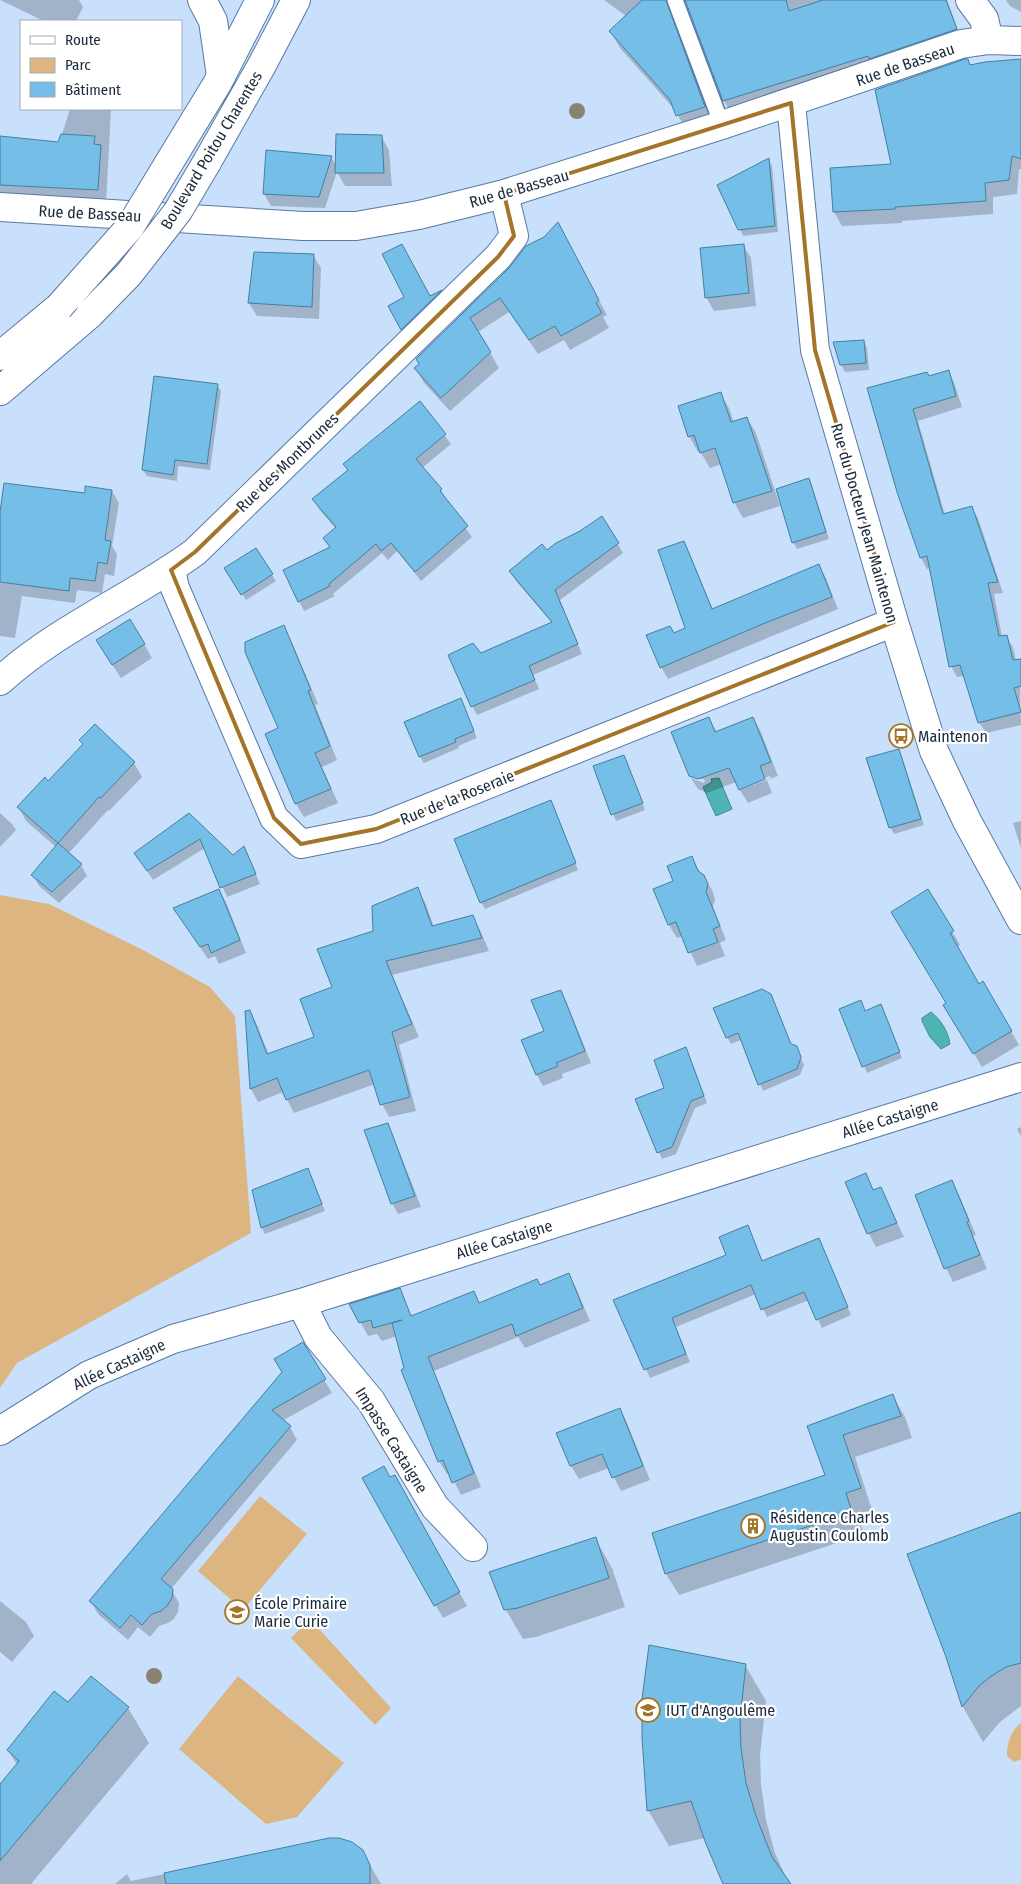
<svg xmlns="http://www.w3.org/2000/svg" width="1021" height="1884" font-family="'Fira Sans Condensed',sans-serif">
<rect width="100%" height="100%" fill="#c9e0fc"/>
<path fill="#dcb580" d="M0 895 49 904 143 950 210 987 235 1016 251 1233 17 1363 0 1388Z
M260 1496 307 1534 243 1610 198 1571Z
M310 1619 391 1708 375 1725 291 1638Z
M238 1676 344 1763 297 1817 266 1824 179 1749Z
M1021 1723V1759L1014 1762 1007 1756C1007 1744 1010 1731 1021 1723Z"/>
<path fill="#4fb5b3" stroke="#3f8b8f" d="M719 778 732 809 716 816 703 787 712 782 711 779Z
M931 1012C941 1020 948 1031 950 1044L941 1049 930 1037 922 1021V1018Z"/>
<path fill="#0003" d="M0 0H79L83 7 76 21H44Z
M604 0H667L675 15 714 124 687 132 675 110 620 48 610 31 626 16Z
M686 0H947L962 41 731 112 724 101Z
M1006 0H1021V12L1010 6Z
M1021 60V169H1019L1017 194 993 197V214L902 221V223L842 226 834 212 832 169 893 165 970 66Z
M70 109H111L106 204 0 199V145L59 144Z
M381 136 389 150 392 186H345L337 172 325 208 271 206 264 194 331 157 337 167Z
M769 160 772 166 778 232 743 236 740 229Z
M565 238 607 315 603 317 609 328 570 350 564 340 538 354 509 312 478 332 499 368 450 411 424 383 416 369 420 364 418 359Z
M743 245 751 258 756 306 714 311 706 297Z
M313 255 321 268 319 319 257 316 249 303Z
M441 292 448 303 409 341 390 306 430 297Z
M864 341 867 348 869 370 845 372 841 365 834 344Z
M948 371 954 382 962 407 918 421 945 515 971 507 978 518 1003 593 994 594 1002 637 1006 636 1013 647 1016 661 1021 660 1020 699 1021 725 986 733 979 722 965 676 957 677 951 666 930 568 927 569 921 558 869 389Z
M217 385 221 391 210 470 178 466 177 481 147 476 143 470Z
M720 393 729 408 734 423 747 418 756 433 780 506 743 518 734 502 722 464 710 468 700 451 698 452 689 436Z
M420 403 451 444 422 468 441 490 447 500 446 501 472 537 421 581 397 551 388 560 382 553 333 594 335 596 304 611 299 601 330 548 325 538 336 529 319 509 314 500 348 471 344 464Z
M809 479 812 486 829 539 797 549 793 542Z
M112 491 119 503 112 546 117 554 114 576 105 574 102 593 77 590 75 603 22 596 15 638 0 636V521L86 494Z
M602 518 623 553 560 600 582 654 533 675 539 689 477 715 472 706 480 655 552 623 516 581 511 572Z
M683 542 690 554 713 610 819 565 826 578 838 609 668 679 661 667 674 635 687 628Z
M226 568 272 575 276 581 246 600Z
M283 627 291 640 318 704 315 705 337 760 322 767 338 803 304 817 296 804 266 735 280 729Z
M144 644 152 658 121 678 105 654Z
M464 706 477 738 458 746 459 748 424 763 420 757Z
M708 718 717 732 753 718 761 732 778 776 767 780 772 793 748 803 740 790 771 778 770 776 739 788 736 782 707 793 698 789 691 778 704 783 705 780 690 775Z
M95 726 134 763 142 777 109 811 108 810 68 854 81 865 87 876 59 903 39 886 33 875 56 847 26 821 19 808 48 782 84 745 81 741Z
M898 751 902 757 924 825 894 834 890 827Z
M624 756 645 810 616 821 595 767Z
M554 808 578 870 485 909 481 902Z
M0 813 12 824 16 830 0 847Z
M189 815 233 856 244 847 260 884 227 897 205 848 153 880 141 862Z
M1021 821V848L1013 823Z
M691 858 712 890 715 899 713 907 726 940 720 943 725 956 697 966 683 936 677 938 669 925 675 882Z
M417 889 425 902 434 927 473 917 480 930 489 951 392 975 419 1037 399 1045 416 1111 389 1117 382 1104 375 1084 294 1113 283 1092 258 1102 251 1089 247 1012 250 1011 257 1025 269 1055 316 1038 333 987 375 932Z
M219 890 226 902 246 953 219 964 215 956 208 959 174 908Z
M928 891 960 945 957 947 978 986 983 983 1019 1045 982 1067 953 1019 947 1004Z
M560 991 567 1003 591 1063 562 1074 563 1078 543 1086 537 1075 546 1032Z
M770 995 792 1046 796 1047 804 1065 800 1075 763 1091 741 1040 731 1044 727 1037Z
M861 1002 866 1012H884L902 1058 867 1073 841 1009Z
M689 1055 707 1103 695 1108 676 1154 662 1159 637 1100 666 1089Z
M387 1124 393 1135 421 1207 398 1214 392 1203Z
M1021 1127V1136L1017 1129Z
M866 1175 874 1191 881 1189 904 1237 876 1247 869 1234 846 1183Z
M311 1176 325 1211 265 1234 262 1228 254 1190Z
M952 1182 959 1195 976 1235 973 1236 987 1269 953 1282 946 1268 916 1196Z
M747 1226 763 1262 819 1239 851 1315 822 1328 809 1300 767 1317 756 1294 676 1327 690 1362 650 1378 615 1301 728 1256Z
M569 1275 576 1288 590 1321 525 1348 518 1337 434 1371 481 1487 461 1495 450 1473 447 1474 439 1461 406 1369 397 1336 382 1341 377 1334 368 1336 351 1305 399 1290 412 1317 474 1293 480 1304 540 1286Z
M302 1343 332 1393 282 1421 290 1427 297 1440 171 1589 179 1603 178 1612 174 1619 168 1623 159 1626 150 1637 138 1627 128 1640 98 1614 91 1601 283 1373Z
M892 1395 905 1417 912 1438 855 1457 872 1510 857 1515 864 1534 679 1595 666 1574 827 1476 808 1427Z
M620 1410 627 1423 650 1480 621 1491 609 1468 579 1479 571 1466 558 1434Z
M394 1477 467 1606 443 1618 363 1479H390Z
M1021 1513V1706L1000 1722 983 1742 963 1707 947 1656Z
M595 1538 612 1568 625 1607 536 1637 523 1639 506 1610Z
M0 1601 26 1622 34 1636 12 1662 0 1652Z
M745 1665 766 1701 760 1755 761 1784 766 1820 775 1853 789 1884H726L705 1838 669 1846 648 1810Z
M68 1704 128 1708 149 1743 31 1884H0V1786L17 1765 8 1750Z
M329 1840 362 1851 381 1884H115L127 1874 131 1881Z"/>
<path fill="#74bee7" stroke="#457f9e" d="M642 0H666L705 107 676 116 670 100 609 31Z
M685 0H786L789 11 823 0H946L957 29 869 59 868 56 723 101Z
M965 59H968L970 65 985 62 1021 59V159L1012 156 1009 180 985 183 986 201 895 207V209L833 212 830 168 891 164 875 90Z
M61 134 95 136 94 144 101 145 98 190 0 185V136L58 142Z
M336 134 382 135 384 173H335Z
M266 150 332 156 319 197 263 194Z
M769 158 775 226 738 230 717 185Z
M558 222 599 300 596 303 602 313 561 336 555 326 529 340 500 298 470 318 491 352 441 398 414 368 419 364 416 359 509 268 526 246 544 237Z
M402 244 430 296 442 290 401 330 388 306 404 297 382 254Z
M744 244 749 293 705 298 700 248Z
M254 252 314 254 312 307 248 303Z
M864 340 866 363 840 365 833 342Z
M949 370 956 396 913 409 943 514 972 506 998 582 988 583 999 636 1007 635 1013 660 1021 659V686L1014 688 1021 712 978 723 960 665 949 667 927 556 920 558 897 492 867 388 927 372 929 376Z
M154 376 218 384 207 464 175 460 173 475 142 470Z
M721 392 731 422 747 417 772 491 733 503 715 448 700 453 694 435 688 437 678 406Z
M420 401 446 434 416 459 442 489 440 491 468 526 415 572 391 543 381 551 376 544 329 584 330 586 298 602 283 570 330 547 323 538 336 527 312 499 348 470 343 464Z
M809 478 826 532 792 543 776 489Z
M4 483 85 493V486L112 490 105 540 111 541 107 564 98 562 95 581 70 578 69 591 0 582V512Z
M602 516 619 543 555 590 578 644 529 666 535 680 471 707 448 655 473 643 481 653 552 622 509 571 542 544 547 550 556 543 580 531Z
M684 541 712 609 819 564 832 597 765 623 660 668 646 635 670 626 674 633 685 628 658 550Z
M256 548 273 574 241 595 224 568Z
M130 619 145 644 112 665 96 640Z
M284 625 311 690 308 691 330 746 315 753 331 789 295 804 265 734 278 728 245 652V642Z
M461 698 474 731 455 739 456 742 419 757 404 722Z
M709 717 715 732 753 717 771 762 760 766 765 779 739 790 729 768 698 779 689 776 671 732Z
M95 724 135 762 101 798 99 797 58 843 17 807 45 777 48 781 83 744 79 740Z
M899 749 921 819 889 828 866 758Z
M624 755 643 803 611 815 593 766Z
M551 800 576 863 480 903 454 839Z
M189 813 233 855 244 846 256 874 220 888 200 839 147 871 134 853Z
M58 843 82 864 52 892 31 875Z
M692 856 698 871 704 875 708 884 706 892 720 926 713 929 718 942 688 953 676 922 668 925 653 889 673 881 667 866Z
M418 887 432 926 473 915 482 938 386 961 412 1024 392 1032 410 1097 380 1105 369 1070 286 1100 277 1078 250 1089 245 1011 250 1010 267 1054 314 1037 300 999 332 987 317 949 373 931 372 906Z
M219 889 240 940 211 953 208 944 200 947 173 908Z
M928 889 954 931 950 933 979 984 983 981 1012 1031 973 1054 943 1005 946 1003 891 912Z
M762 989 771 994 791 1044 797 1046 801 1057 797 1069 758 1085 738 1033 726 1038 713 1008Z
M561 990 585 1051 556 1063 558 1066 536 1075 521 1040 544 1031 531 1000Z
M861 1000 865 1011 881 1004 900 1052 862 1067 839 1009Z
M686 1047 704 1096 691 1101 672 1147 657 1153 635 1099 664 1088 654 1060Z
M388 1123 415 1196 391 1204 364 1130Z
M308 1168 322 1204 261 1228 252 1190Z
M866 1173 873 1190 881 1187 897 1223 867 1234 845 1182Z
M952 1180 969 1221 967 1222 980 1255 944 1269 915 1195Z
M748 1225 762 1261 819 1238 848 1307 816 1320 804 1292 761 1310 751 1285 672 1318 686 1354 644 1370 613 1300 726 1255 719 1237Z
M569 1273 583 1308 516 1336 512 1324 428 1357 474 1473 452 1483 443 1460 438 1462 401 1370 404 1368 392 1323 402 1320 373 1328 371 1320 359 1323 349 1304 400 1288 411 1316 474 1291 479 1303 537 1279 540 1285Z
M303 1342 326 1379 272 1410 291 1426 161 1579 173 1589 172 1598 167 1606 161 1611 152 1614 142 1625 131 1615 120 1628 89 1601 282 1372 274 1359Z
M893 1394 901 1416 843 1435 861 1488 846 1493 852 1512 665 1574 652 1533 825 1475 807 1426Z
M620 1408 643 1466 612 1478 602 1454 570 1466 556 1433Z
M384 1466 390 1477 395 1475 460 1592 434 1606 362 1478Z
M1021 1512V1663L1006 1667 990 1677 979 1686 962 1707 946 1657 907 1554Z
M596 1537 609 1578 518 1608 504 1610 489 1572Z
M649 1645 746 1664 740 1719 741 1748 746 1783 756 1816 772 1857 791 1884H723L706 1844 691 1801 647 1811 642 1737V1699Z
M91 1676 129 1707 0 1861V1784L19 1761 7 1750 54 1691 68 1702Z
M329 1838H339L352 1842 363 1850 370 1865V1884H166L164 1873Z"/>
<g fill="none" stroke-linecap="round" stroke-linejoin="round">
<g stroke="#5779a4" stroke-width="18">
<path id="service" d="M675 0 722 125"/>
</g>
<g stroke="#5779a4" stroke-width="30">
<path id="minor" d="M202 0 213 21 221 76
M970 0 984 19 989 40
M791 103 815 350 894 622 934 751 967 821 1021 920
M171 570 175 588 274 818 301 844 376 829 894 622
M0 681C58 628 132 598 195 552L498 257 514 236 504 194
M301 1303 318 1337 371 1401 435 1507 473 1547
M0 1431 89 1375 173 1339 301 1303 1021 1077"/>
</g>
<g stroke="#5779a4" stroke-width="30">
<path id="tertiary" d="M0 207 303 226H356L419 215 504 194 722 125 961 44 989 40 1021 41"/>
</g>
<g stroke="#5779a4" stroke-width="30">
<path id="secondary" d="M195 120 217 84 260 0
M207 162 262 65 296 0
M0 356 59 307
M0 391 90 314"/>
</g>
<use href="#service" stroke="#fff" stroke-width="15"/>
<use href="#minor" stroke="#fff" stroke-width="28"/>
<use href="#tertiary" stroke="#fff" stroke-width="28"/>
<use href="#secondary" stroke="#fff" stroke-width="28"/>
<g stroke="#5779a4" stroke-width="30" stroke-linecap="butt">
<path id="secondary-bridge" d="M59 307 130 227 195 120
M90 314 129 274 178 211 207 162"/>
</g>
<use href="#secondary-bridge" stroke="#fff" stroke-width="28"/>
</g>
<g fill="#898273">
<circle cx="577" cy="111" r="8"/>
<circle cx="154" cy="1676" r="8"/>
</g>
<path fill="none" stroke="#a47429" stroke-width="4" stroke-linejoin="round" d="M791 103 815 350 894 622 376 829 301 844 274 818 171 570 195 552 498 257 514 236 504 194Z"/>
<defs>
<g id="bus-ring" transform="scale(1.25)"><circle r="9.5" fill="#fff" stroke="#a47429" stroke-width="1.5"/><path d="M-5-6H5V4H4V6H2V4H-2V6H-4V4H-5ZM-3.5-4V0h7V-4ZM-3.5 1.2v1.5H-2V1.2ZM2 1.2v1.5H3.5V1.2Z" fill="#a47429"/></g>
<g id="building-ring" transform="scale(1.25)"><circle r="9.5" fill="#fff" stroke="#a47429" stroke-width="1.5"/><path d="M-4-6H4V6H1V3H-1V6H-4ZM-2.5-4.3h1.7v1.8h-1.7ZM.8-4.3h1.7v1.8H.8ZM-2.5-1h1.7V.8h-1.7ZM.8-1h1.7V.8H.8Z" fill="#a47429"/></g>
<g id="school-ring" transform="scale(1.25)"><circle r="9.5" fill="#fff" stroke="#a47429" stroke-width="1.5"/><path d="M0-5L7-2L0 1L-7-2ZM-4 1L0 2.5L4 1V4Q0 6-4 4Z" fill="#a47429"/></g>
<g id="university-ring" transform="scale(1.25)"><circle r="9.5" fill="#fff" stroke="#a47429" stroke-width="1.5"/><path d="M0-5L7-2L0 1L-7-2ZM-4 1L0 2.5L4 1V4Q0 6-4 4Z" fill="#a47429"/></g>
</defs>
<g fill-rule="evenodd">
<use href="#bus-ring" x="901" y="736"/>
<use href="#building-ring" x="753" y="1526"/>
<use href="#school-ring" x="237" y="1612"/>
<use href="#university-ring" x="648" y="1710"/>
</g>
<g text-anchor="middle" stroke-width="4.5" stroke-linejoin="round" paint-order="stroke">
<g font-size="16" fill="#1b2a3c" stroke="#fff">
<text transform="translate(905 64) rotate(-19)" y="6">Rue de Basseau</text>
<text transform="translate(211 150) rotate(-59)" y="6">Boulevard Poitou Charentes</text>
<text transform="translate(519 188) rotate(-16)" y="6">Rue de Basseau</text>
<text transform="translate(90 213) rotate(3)" y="6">Rue de Basseau</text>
<text transform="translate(287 462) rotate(-44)" y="6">Rue des Montbrunes</text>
<text transform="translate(865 523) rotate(74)" y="6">Rue du Docteur Jean Maintenon</text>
<text transform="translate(457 797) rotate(-22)" y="6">Rue de la Roseraie</text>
<text transform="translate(890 1118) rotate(-17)" y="6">Allée Castaigne</text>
<text transform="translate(504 1239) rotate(-17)" y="6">Allée Castaigne</text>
<text transform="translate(119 1364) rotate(-25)" y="6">Allée Castaigne</text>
<text transform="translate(392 1440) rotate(58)" y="6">Impasse Castaigne</text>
</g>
<g font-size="16" fill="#1b2a3c" stroke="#fff" text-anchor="start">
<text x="918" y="742">Maintenon</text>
<text x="770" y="1523">Résidence Charles<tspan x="770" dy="18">Augustin Coulomb</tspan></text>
<text x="254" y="1609">École Primaire<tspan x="254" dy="18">Marie Curie</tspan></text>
<text x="666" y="1716">IUT d'Angoulême</text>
</g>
</g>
<rect x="20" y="20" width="162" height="90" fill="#ffffff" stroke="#a4aab1"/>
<rect x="30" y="36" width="25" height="8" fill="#ffffff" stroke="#a4aab1"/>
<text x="65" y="45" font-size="15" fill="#1b2a3c">Route</text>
<rect x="30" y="58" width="25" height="15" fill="#dcb580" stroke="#a4aab1"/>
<text x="65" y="70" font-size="15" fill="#1b2a3c">Parc</text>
<rect x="30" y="82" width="25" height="15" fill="#74bee7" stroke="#a4aab1"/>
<text x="65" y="95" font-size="15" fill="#1b2a3c">Bâtiment</text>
</svg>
